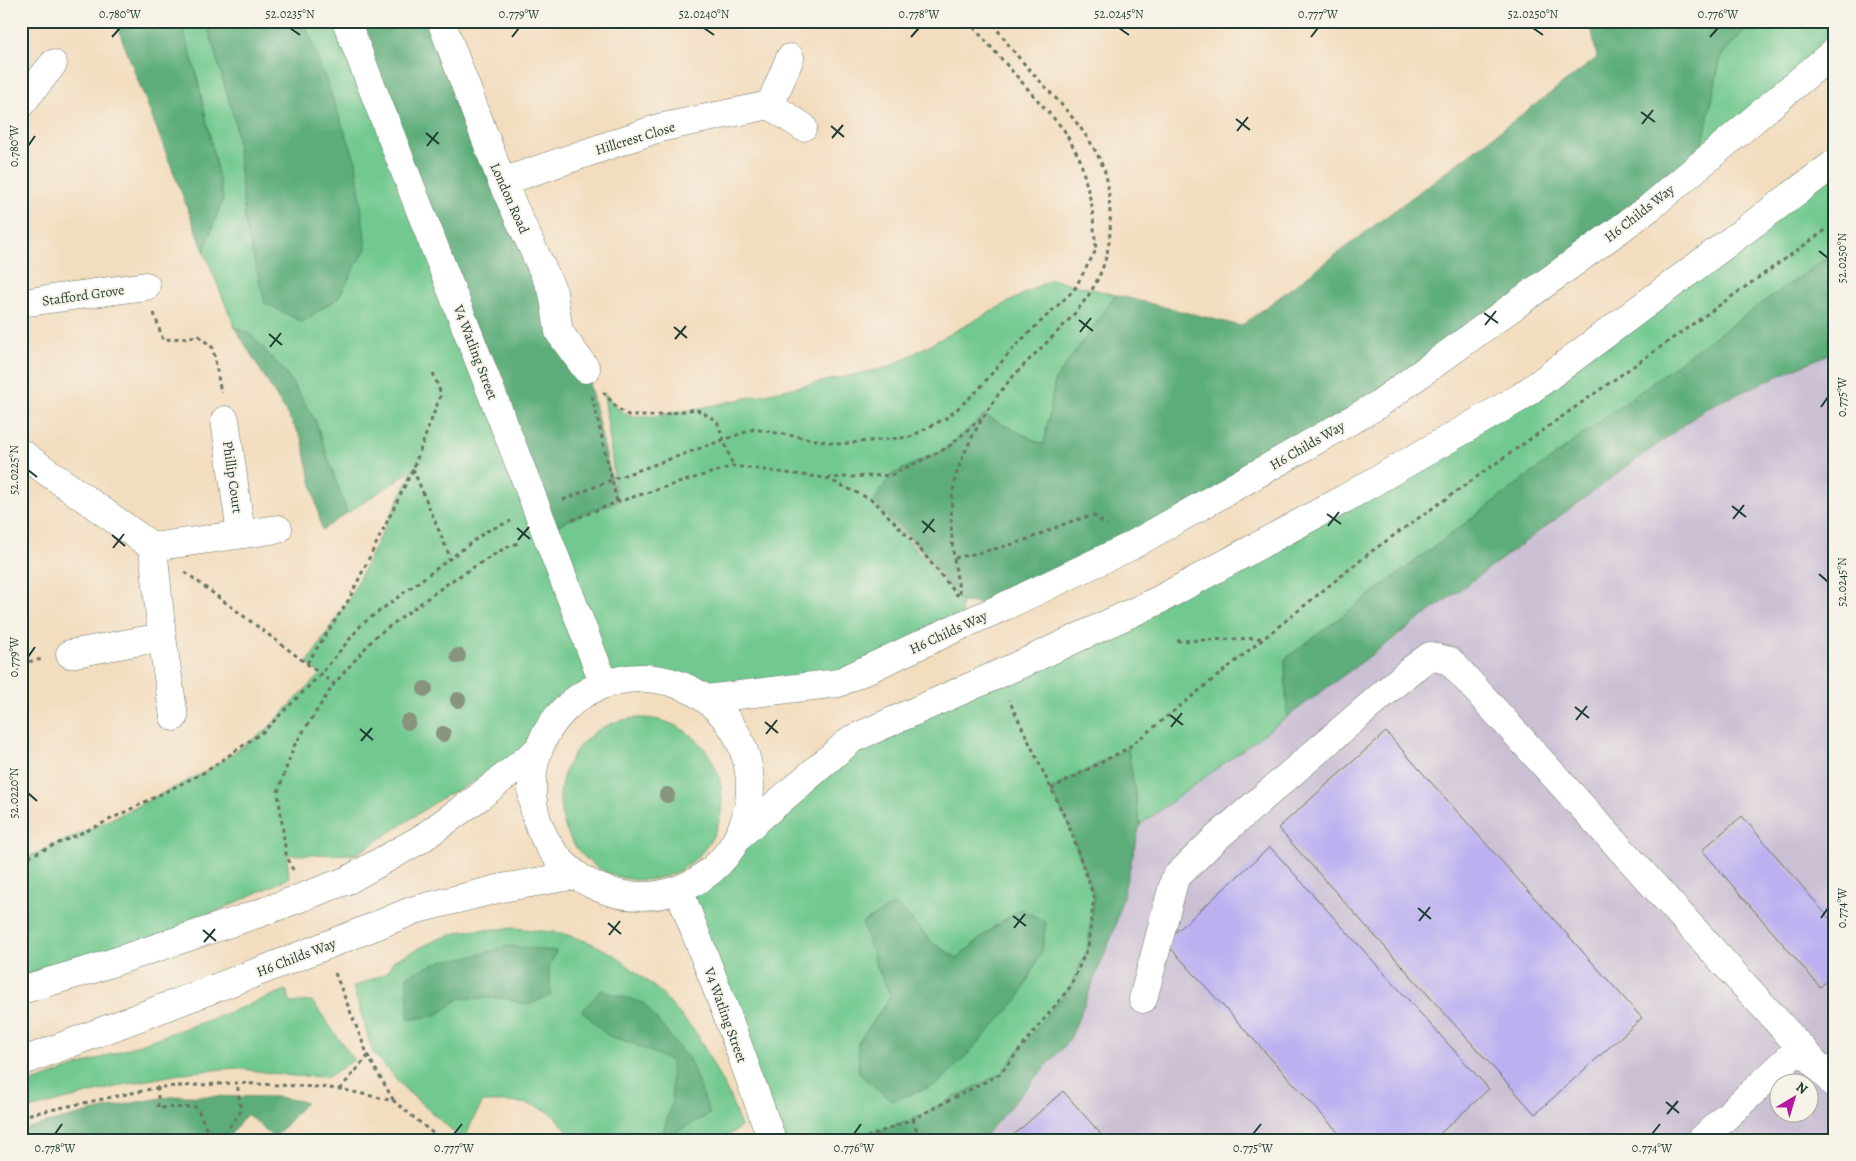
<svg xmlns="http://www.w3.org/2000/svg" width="1856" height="1161" font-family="Alegreya,serif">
<rect width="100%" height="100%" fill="#f7f3e8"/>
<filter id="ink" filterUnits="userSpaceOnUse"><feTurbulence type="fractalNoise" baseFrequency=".02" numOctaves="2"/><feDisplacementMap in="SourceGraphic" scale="10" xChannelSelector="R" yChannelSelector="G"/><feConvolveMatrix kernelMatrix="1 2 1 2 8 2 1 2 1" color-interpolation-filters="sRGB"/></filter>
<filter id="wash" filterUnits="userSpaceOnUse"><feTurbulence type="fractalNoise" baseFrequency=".0096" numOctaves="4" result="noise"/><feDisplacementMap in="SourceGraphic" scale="20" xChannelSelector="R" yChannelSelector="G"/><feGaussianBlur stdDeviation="1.12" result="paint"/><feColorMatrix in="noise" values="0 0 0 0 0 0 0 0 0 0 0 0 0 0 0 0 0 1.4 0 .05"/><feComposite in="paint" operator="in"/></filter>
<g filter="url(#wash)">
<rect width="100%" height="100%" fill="#f3ddbf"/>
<path fill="#cbbfd4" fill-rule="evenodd" d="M1835 351V1140H981L1070 1039 1115 928 1140 825 1708 407ZM1778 1084H1808V1114H1778Z"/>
<path fill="#72c98f" stroke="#488362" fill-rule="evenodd" d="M180 21H206L235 121 246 228 356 162 304 21H346L591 510 617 502 604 393 617 408 630 416H654L696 409 889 367 1051 279 1116 295 1055 380 1044 445 984 415 947 448 891 475 874 501 962 602 960 626 838 683 706 699 682 685 641 678 604 684 582 694 552 723 538 750 445 796 357 854 287 855 289 878 93 969 21 990V860L99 825 205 772 265 731 320 674 307 663 348 601 413 470 347 513 315 420 285 372 250 334 235 328 204 251 223 198 196 72Z
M1755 21H1835V51L1698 166 1721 56Z
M1835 158V252L1689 355 1285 659 1287 717 1140 825 1128 749 1051 789 1069 826 1094 897 1088 947 1070 987 1000 1074 913 1119 854 1140H774L679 890 701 879 720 863 740 835 852 739 955 694 1521 397ZM896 904 933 943 957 958 995 926 1021 909 859 1074 858 1043 891 996 877 967 863 923Z
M560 799a81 81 0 1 1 162 0a81 81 0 1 1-162 0Z
M515 928 561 933 589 942 615 955 659 991 697 1034 729 1095 741 1127 722 1140H577C568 1133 557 1117 549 1112 529 1100 506 1102 483 1102L472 1121 465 1140H463L405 1089 373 1053 353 987 387 973 393 961 438 939 463 931Z
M286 990 291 1003 312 1001 354 1060 328 1077 293 1076 235 1068 191 1072 127 1084 21 1111V1086L217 1017Z"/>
<path fill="#5dad7a" stroke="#3e7557" d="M115 21H180L196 72 223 198 204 251Z
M206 21H304L356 162 366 248 338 298 302 322 265 303 246 228 235 121Z
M346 21H441L586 369 617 502 591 510 545 531Z
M1590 21H1755L1721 56 1698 166 1376 406 1005 606 962 602 919 548 874 501 891 475 947 448 984 415 1044 445 1055 380 1116 295 1241 326 1597 58Z
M1835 252V351L1708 407 1287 717 1285 659 1689 355Z
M235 328 250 334 285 372 315 420 347 513 322 530 302 439Z
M1128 748 1140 825 1115 928 1070 1039 981 1140H854L913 1119 1000 1074 1070 987 1088 947 1094 897 1069 826 1051 789Z
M896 904 933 943 957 958 996 926 1021 909 1046 922 1042 951 1019 998 972 1050 938 1084 892 1101 859 1074 858 1043 891 996 877 967 862 923Z
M508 946 556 951 549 968 551 995 528 1005 504 998H460L437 1015 408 1020 407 976 442 961 474 956Z
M601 990 643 1003 690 1061 710 1114 661 1139 672 1102 671 1061 629 1042 608 1036 582 1011Z
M179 1096 277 1097 306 1102 274 1138 247 1114 226 1140H21V1130C74 1116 125 1102 179 1096Z"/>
<g id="blocks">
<path fill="#bcb0f1" d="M1386 732 1642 1018 1535 1114 1278 828Z
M1742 816 1835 925V974L1820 987 1702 850Z
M1270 847 1489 1089 1433 1140H1345L1165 942Z
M1063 1091 1106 1140H1008Z"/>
</g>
</g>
<g filter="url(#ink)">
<use href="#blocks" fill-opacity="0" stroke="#697565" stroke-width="1"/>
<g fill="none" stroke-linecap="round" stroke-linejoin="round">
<g stroke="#697565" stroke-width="29">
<path id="minor" d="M346 21 530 491
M441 21 502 182 553 292 559 332 586 369
M21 104 53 64
M770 105 790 58
M770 105 803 127
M502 182 659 128 770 105
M21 303 146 286
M225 420 241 534
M21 453 153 547 278 529
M551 546 604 684
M153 547 162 637 174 717
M1005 606 1129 547 1376 406 1649 208 1835 51
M70 654 162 637
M1032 659 1157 601 1344 499 1521 397 1835 163
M532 787a109 109 0 1 1 218 0a109 109 0 1 1-218 0Z
M706 699 838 683 960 626
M740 835 852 739 981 682
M348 880 421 839 479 797 538 750
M679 890 727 1015 772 1140
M373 927 414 910 502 888 577 875
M21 990 93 969 260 913
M1143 999 1175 878 1215 839 1411 670 1430 656 1450 661 1835 1085
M21 1062 276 965
M1701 1140 1801 1047"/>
</g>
<path stroke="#697565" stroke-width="3" stroke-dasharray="4 4" stroke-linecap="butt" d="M154 313 163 340 199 336 213 348 221 393
M603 392 617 408 630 416H654L696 409 717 421 733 466
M592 396 617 502
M413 469 450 557
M827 478 891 475 947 448 981 418
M563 500 611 480 754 429 839 444 910 437 948 417 977 391 1015 346 1074 290 1096 250 1092 206 1080 159 1064 130 968 21
M572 520 617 502 733 466 826 478 874 501 919 548 958 596
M955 558C981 552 1008 547 1033 537 1056 528 1069 520 1094 516L1107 525
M185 572 334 684
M960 594C952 554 945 502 960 464 972 434 989 404 1010 380 1059 325 1115 295 1110 212 1109 198 1109 180 1103 167 1086 125 1050 94 1021 60 1010 48 1001 34 991 21
M1177 641 1261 638
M21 663 43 659
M307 663 348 601 413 469 441 394 432 370
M1051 789 1128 748 1372 551 1830 227 1835 225
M21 860 99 825 205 772 264 731 321 674 362 624 487 531 511 521
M293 870 286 854 278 792 294 746 334 684 375 637 451 581 505 548 518 543
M335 973 368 1056 394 1101
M158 1087V1108L197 1107 211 1140
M340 1089 368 1056
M21 1116 161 1087 237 1083 318 1087 340 1089 394 1101 441 1140
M913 1119 920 1140
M220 1140 241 1111 237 1083
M859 1140 913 1119 1000 1074 1070 987 1088 947 1094 897 1069 826 1009 700"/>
<use href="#minor" stroke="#fff" stroke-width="28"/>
<g stroke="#697565" stroke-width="29" stroke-linecap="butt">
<path id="minor-bridge" d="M530 491 551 546
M960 626 1005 606
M981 682 1032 659
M260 913 348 880
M276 965 373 927"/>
</g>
<use href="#minor-bridge" stroke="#fff" stroke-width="28"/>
</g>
<g fill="#88947c">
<circle cx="458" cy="656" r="8"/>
<circle cx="425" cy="689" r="8"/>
<circle cx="458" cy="700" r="8"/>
<circle cx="408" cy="722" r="8"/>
<circle cx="443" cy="734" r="8"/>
<circle cx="667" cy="795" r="8"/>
</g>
</g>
<path fill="none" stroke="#1f3d34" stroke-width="2" d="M290 28 300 35M704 28 714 35M1119 28 1129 35M1533 28 1543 35M112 37 120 28M512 37 519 28M911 37 919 28M1311 37 1318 28M1710 37 1718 28M1641 112 1655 122M1236 119 1250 130M1642 124 1653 110M831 126 844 137M1237 131 1248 117M426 133 439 144M832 138 843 125M28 146 35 136M427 146 438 132M1819 251 1828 258M1484 313 1498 323M1079 320 1093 331M1485 325 1496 311M674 327 687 338M1080 332 1091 318M269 334 282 345M675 339 686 326M270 347 281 333M1821 407 1828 397M28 470 37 477M1732 506 1746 517M1327 514 1341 524M1733 519 1744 505M922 521 935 532M1328 526 1339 512M517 528 530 539M923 533 934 519M112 535 125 546M518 540 529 527M113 548 124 534M1819 574 1828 582M28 657 35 647M1575 707 1589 718M1170 715 1183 725M1576 720 1587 706M765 722 778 733M1171 727 1182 713M360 729 373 740M766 734 777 720M361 741 372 728M28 793 37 801M1418 908 1431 919M1013 916 1026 926M1821 918 1828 908M1419 921 1430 907M608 923 621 934M1014 928 1025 914M203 930 216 941M609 935 620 921M204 942 215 929M1666 1102 1679 1113M1667 1114 1678 1101M55 1134 62 1124M454 1134 462 1124M854 1134 861 1124M1253 1134 1261 1124M1652 1134 1660 1124"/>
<g text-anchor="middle" stroke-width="4" stroke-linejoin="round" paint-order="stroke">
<g font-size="14" fill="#1f3d34" stroke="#f7f3e8">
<text transform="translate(635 138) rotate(-17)" y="5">Hillcrest Close</text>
<text transform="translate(510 198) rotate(66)" y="5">London Road</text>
<text transform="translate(1639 213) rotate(-38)" y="5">H6 Childs Way</text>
<text transform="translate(83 295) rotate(-8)" y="5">Stafford Grove</text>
<text transform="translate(476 352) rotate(69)" y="5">V4 Watling Street</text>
<text transform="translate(1307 445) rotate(-30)" y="5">H6 Childs Way</text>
<text transform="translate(233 477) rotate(82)" y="5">Phillip Court</text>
<text transform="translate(948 632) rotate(-25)" y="5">H6 Childs Way</text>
<text transform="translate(296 957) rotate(-21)" y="5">H6 Childs Way</text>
<text transform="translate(726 1015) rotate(70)" y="5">V4 Watling Street</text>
</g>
</g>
<rect width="1856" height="1161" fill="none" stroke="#f7f3e8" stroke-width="55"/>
<g transform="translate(1794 1098) rotate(38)"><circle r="24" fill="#f7f3e8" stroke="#a1aaa0"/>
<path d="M0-4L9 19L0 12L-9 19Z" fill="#b5179e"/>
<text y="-8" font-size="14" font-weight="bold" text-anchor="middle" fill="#1f3d34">N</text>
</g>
<rect x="28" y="28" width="1800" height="1106" fill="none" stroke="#1f3d34" stroke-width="2"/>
<g font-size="12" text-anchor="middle" fill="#1f3d34">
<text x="120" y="18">0.780°W</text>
<text x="290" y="18">52.0235°N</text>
<text x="519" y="18">0.779°W</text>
<text x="704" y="18">52.0240°N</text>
<text x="919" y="18">0.778°W</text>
<text x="1119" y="18">52.0245°N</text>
<text x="1318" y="18">0.777°W</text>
<text x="1533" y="18">52.0250°N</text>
<text x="1718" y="18">0.776°W</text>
<text transform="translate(14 146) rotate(-90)" y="4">0.780°W</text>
<text transform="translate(1842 258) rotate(-90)" y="4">52.0250°N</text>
<text transform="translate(1842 397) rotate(-90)" y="4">0.775°W</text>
<text transform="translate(14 470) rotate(-90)" y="4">52.0225°N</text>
<text transform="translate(1842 582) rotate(-90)" y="4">52.0245°N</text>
<text transform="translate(14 657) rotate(-90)" y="4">0.779°W</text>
<text transform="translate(14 793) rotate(-90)" y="4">52.0220°N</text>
<text transform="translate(1842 908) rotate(-90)" y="4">0.774°W</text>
<text x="55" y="1152">0.778°W</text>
<text x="454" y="1152">0.777°W</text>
<text x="854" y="1152">0.776°W</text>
<text x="1253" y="1152">0.775°W</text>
<text x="1652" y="1152">0.774°W</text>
</g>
</svg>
